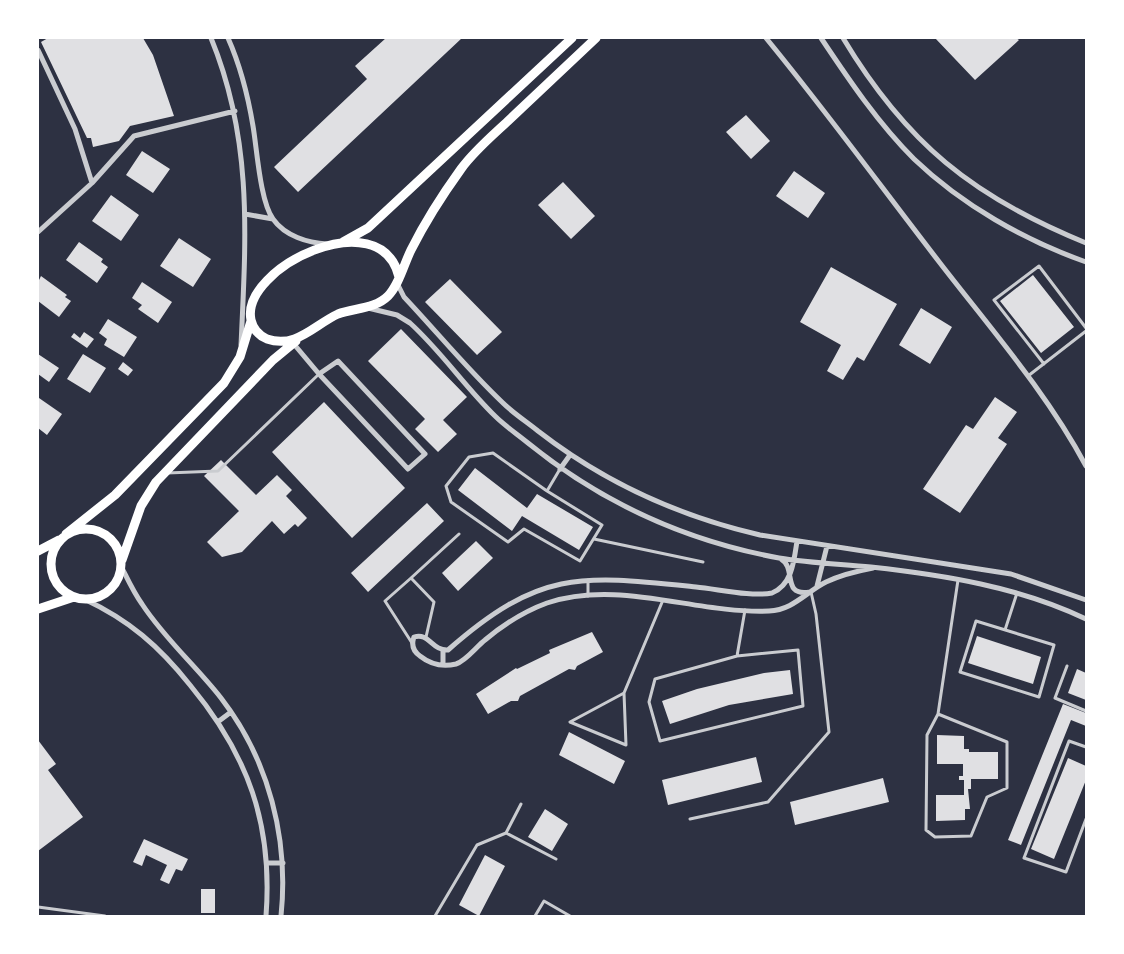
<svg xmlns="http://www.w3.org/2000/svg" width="1124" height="954" font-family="'Space Grotesk',sans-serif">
<rect width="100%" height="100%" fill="#2d3142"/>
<path fill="#e0e0e3" d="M48 38H143L153 55 174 116 130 126 119 141 93 147 91 138H87L41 42Z
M386 38H462L298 192 274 167 367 79 355 66Z
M935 38H1016L1019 40 975 80Z
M746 115 770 141 751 159 726 132Z
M142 151 170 169 153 193 126 175Z
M794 171 825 193 808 218 776 196Z
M563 182 595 216 571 239 538 205Z
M111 195 139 215 121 241 92 221Z
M179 238 211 259 193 287 160 266Z
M79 242 103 259 101 262 108 267 97 283 66 260Z
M831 267 897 304 864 361 857 357 843 380 827 371 841 345 800 322Z
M1033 275 1074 327 1041 353 1000 301Z
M41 276 67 295 65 297 71 301 59 317 38 301V282Z
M450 279 502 332 477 355 425 302Z
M142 282 172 302 158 323 138 309 142 305 132 298Z
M921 308 952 327 930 364 899 345Z
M108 319 137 337 124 357 104 345 107 339 99 333Z
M401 329 467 397 443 420 457 434 438 452 415 429 425 419 368 361Z
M84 332 94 339 87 348 71 337 74 333 80 338Z
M38 354 59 368 49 382 38 374Z
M83 354 106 368 90 393 67 379Z
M123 362 133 370 128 376 118 369Z
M995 397 1017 412 998 438 1007 444 960 513 923 489 966 425 973 429Z
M39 398 62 414 47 435 38 428V401Z
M324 402 405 488 352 538 272 452Z
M221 460 256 495 277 475 292 490 286 496 307 518 298 527 295 524 284 534 272 521 242 552 222 557 207 542 239 511 204 476Z
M475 468 527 508 537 494 593 527 579 550 522 516 512 531 458 490Z
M427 503 444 521 368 592 351 573Z
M476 541 493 558 458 591 442 573Z
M592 632 603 652 577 666 575 670 569 669 520 696 518 701H511L488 714 476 694 516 668 517 669 550 653 549 650Z
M977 636 1041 657 1033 684 968 663Z
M1077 669 1086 673V700L1068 693Z
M790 670 793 694 729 705 670 724 662 701 697 689 764 673Z
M1063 704 1086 713V726L1071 720 1021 845 1008 840Z
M569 732 625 761 614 784 559 755Z
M937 735 964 736V749H969V752H998V779H971V789H968L970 809H965V820L936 821V795H964V780H959V776H963V764H937Z
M38 740 56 764 48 770 83 817 38 851Z
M756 757 762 782 668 805 662 780Z
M1068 758 1086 766V780L1054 859 1031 849Z
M883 778 889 802 795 825 790 802Z
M545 809 568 824 552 851 528 837Z
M144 839 188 859 182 871 176 869 169 884 160 880 167 865 146 855 142 866 133 862Z
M485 855 505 866 479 916 459 905Z
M201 889H215V913H201Z"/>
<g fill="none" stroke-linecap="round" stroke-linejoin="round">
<path stroke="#caccd0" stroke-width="3" d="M1044 364 994 300 1039 266 1086 328
M1028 376 1086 331
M167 473 218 471 319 374
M547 491 493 453 469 457 446 486 451 502 508 542 524 529 580 561 602 525 547 491 560 469
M594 539 703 562
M411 578 459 534
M588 580V596
M976 621 1054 645 1039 697 960 672Z
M1005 630 1017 593
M412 643 385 601 411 578 434 602 426 637
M798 650 803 706 660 741 649 702 655 679 737 656Z
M737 656 745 610
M1067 666 1055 698 1086 711
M624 693 570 722 626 745 624 693 663 600
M938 714 1007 742V788L987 797 971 836 935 837 926 830 927 735 938 714 958 580
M1086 747 1069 741 1024 858 1066 872 1086 819
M690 819 768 802 829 732 816 614 811 592
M506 833 521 804
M38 907 105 916
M435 916 477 845 506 833 556 859
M535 916 544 901 570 916"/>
<path stroke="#caccd0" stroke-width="5" d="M211 38C253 140 246 237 241 345
M228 38C240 65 248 96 253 126 257 149 260 201 273 219 285 236 308 243 327 244
M766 38C826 111 882 188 940 263 991 329 1047 393 1086 466
M821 38C849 80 878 123 914 159 962 205 1024 240 1086 262
M843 38C906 143 973 197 1086 243
M38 50 75 129 92 183
M245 214 273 219
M38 232 92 183 134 136 235 111
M397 283 404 297C437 332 468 370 503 403 513 413 527 422 538 431 605 483 678 516 760 535L1011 574 1086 600
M368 308 397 315 410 323C441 351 465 387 495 416 505 426 517 434 528 443 602 503 686 541 779 558 810 563 840 564 871 567 944 575 1019 587 1086 619
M293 343 319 374 408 469 425 454 338 361 319 374
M560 469 570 455
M797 541C794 561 792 585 772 593 751 597 718 589 696 587 581 575 540 569 448 650 432 651 429 632 414 637 411 645 413 651 420 656 430 664 443 667 456 664 466 661 477 646 485 640 503 625 525 611 547 603 620 579 695 614 769 611 793 610 806 592 826 582 841 575 857 571 873 568
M781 559C797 568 781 597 810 592
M122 568C128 580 134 593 142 604 164 638 196 666 221 698 269 760 289 839 281 916
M817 586 827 546
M84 599C129 620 159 646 190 685 248 755 273 824 266 916
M443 665V650
M219 721 231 712
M267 863H283"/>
<path stroke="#fff" stroke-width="9" d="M343 242 368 228 572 38
M399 277C381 200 240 268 251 320 253 329 258 335 267 339 296 349 314 325 338 314 354 308 375 309 388 296 399 285 404 264 411 250 425 222 443 194 461 169 474 151 492 136 508 121 538 93 567 65 596 38
M51 564a35 35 0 1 1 70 0a35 35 0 1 1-70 0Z
M66 534 115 495 224 383 240 357 251 321
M38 551 59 540
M122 560 141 506 156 482 273 360 296 341
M38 609 74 597"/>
</g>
<rect width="1124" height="954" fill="none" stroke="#ffffff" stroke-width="78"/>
</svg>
